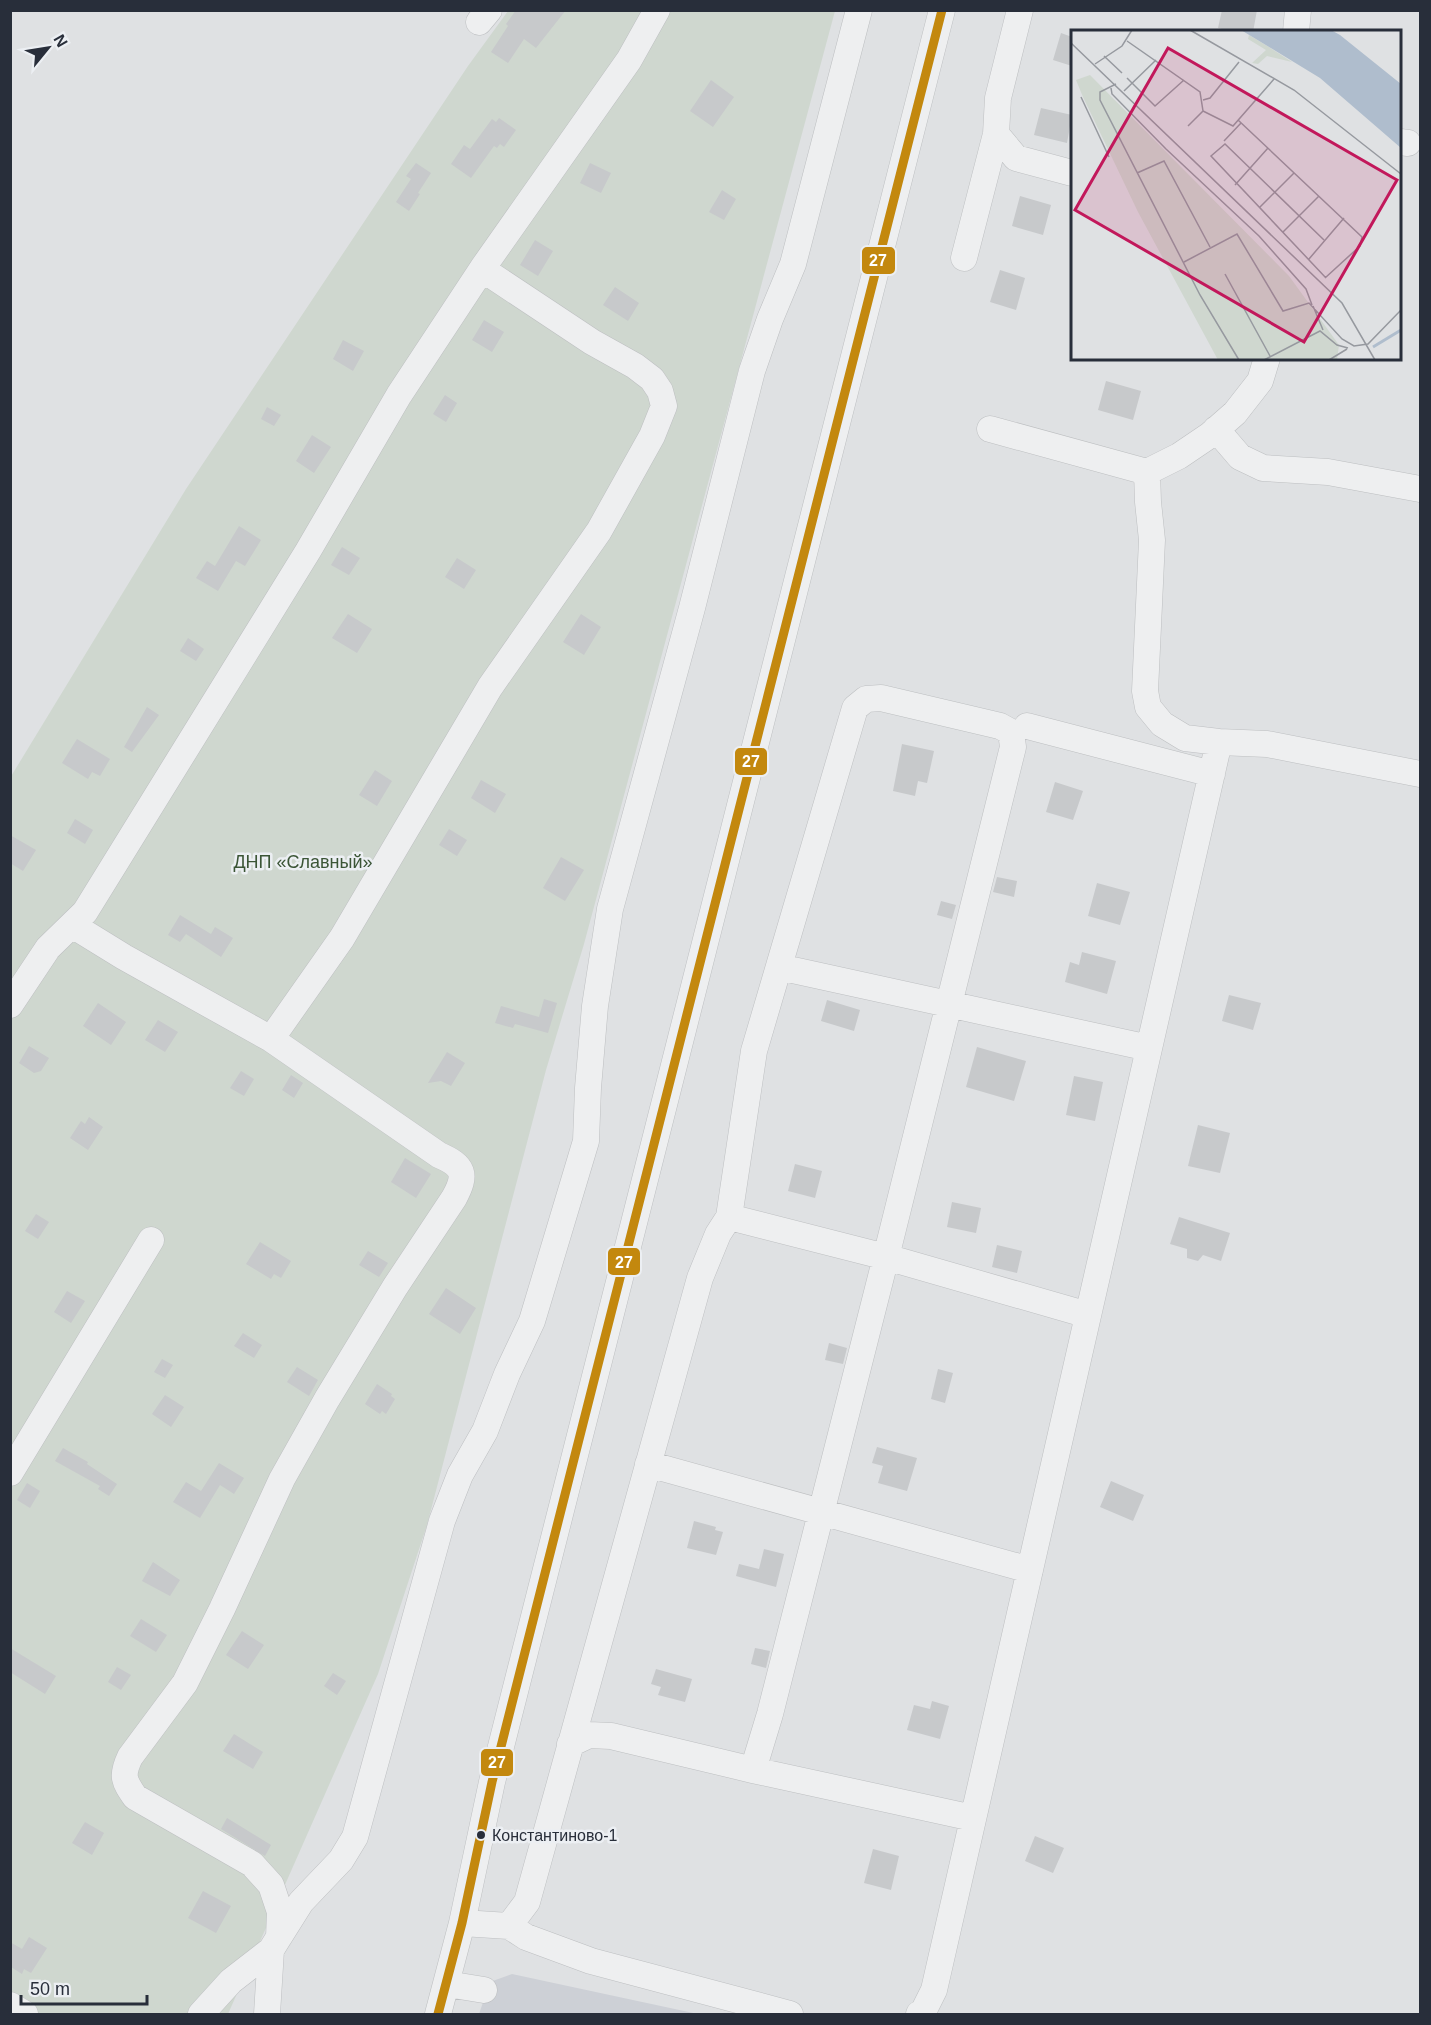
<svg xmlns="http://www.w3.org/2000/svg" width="1431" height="2025" font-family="Arial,sans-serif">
<rect width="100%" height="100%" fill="#dfe1e3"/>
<path fill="#cdd0d6" d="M512 1974 698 2014H479L490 1982Z"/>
<path fill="#cfd7cf" d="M508 11H835L584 944 546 1070 427 1525 378 1674 228 2014H11L10 778 186 489 468 66Z"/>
<path fill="#c7c9cb" d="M516 10H566L536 48 524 39 508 63 491 52 508 26 506 24Z
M1222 10H1257L1253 32H1233L1218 28Z
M1061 33 1072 37V66L1053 60Z
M711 80 734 97 713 127 690 111Z
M1041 108 1072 115 1067 143 1034 135Z
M499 118 516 130 504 147 500 144 497 148 494 146 471 178 451 164 464 145 470 149 492 119 496 122Z
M416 163 431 173 418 193 420 194 409 211 396 202 411 179 406 176Z
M590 163 611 173 601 193 580 183Z
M722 190 736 199 724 220 709 212Z
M1020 196 1051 205 1043 235 1012 226Z
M535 240 553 251 538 276 520 265Z
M1000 270 1025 278 1016 310 990 302Z
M615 287 639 303 628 321 603 305Z
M484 320 504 332 492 352 472 340Z
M343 340 364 351 353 371 333 359Z
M1106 381 1141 391 1133 420 1098 410Z
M445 395 457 403 446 422 433 414Z
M267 407 281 415 274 426 261 419Z
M312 435 331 447 314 473 296 461Z
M239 526 261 540 245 566 236 561 218 591 196 578 207 561 215 566Z
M342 547 360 558 349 575 331 565Z
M457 558 476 570 464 589 445 577Z
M348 614 372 629 357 653 332 638Z
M581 614 601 627 584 655 563 642Z
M188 638 204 649 196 661 180 651Z
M147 707 159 715 132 752 124 747Z
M77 739 110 759 100 776 92 772 88 779 62 763Z
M902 744 934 751 927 783 918 781 915 796 893 791Z
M375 770 392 781 377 806 359 795Z
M481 780 506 794 495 813 471 798Z
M1055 782 1083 791 1073 820 1046 812Z
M75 819 93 830 85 844 67 833Z
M449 829 467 840 457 856 439 845Z
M10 835 36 850 23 871 10 863Z
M561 857 584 870 565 901 543 888Z
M997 877 1017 881 1014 897 993 892Z
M1097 883 1130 892 1120 925 1088 916Z
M941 901 956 905 952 919 937 915Z
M180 915 211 934 215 927 233 938 221 957 186 934 180 942 168 935Z
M1082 952 1116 961 1107 994 1065 982 1070 962 1079 965Z
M1229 995 1261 1003 1253 1030 1222 1021Z
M544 999 557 1003 548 1033 515 1024 513 1028 495 1023 501 1006 539 1017Z
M827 1000 860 1010 854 1031 821 1021Z
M98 1003 126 1022 111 1045 83 1026Z
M158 1020 178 1032 165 1052 145 1040Z
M29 1046 49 1058 41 1071 34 1073 19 1063Z
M977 1047 1026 1061 1014 1101 966 1087Z
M447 1052 465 1063 451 1086 441 1081 428 1083Z
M241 1071 254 1079 244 1096 230 1088Z
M291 1075 303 1083 294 1098 282 1090Z
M1074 1076 1103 1082 1095 1121 1066 1115Z
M89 1117 103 1127 88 1150 70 1138 81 1121 85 1124Z
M1198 1125 1230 1133 1220 1173 1188 1166Z
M405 1158 431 1174 416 1198 391 1182Z
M795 1164 822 1171 815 1198 788 1191Z
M952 1202 981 1208 976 1233 947 1227Z
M36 1214 49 1222 38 1239 25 1231Z
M1179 1217 1230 1233 1221 1261 1203 1255 1198 1261 1187 1258V1249L1170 1244Z
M260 1242 291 1261 281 1278 274 1274 271 1279 246 1264Z
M997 1245 1022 1251 1017 1273 992 1267Z
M368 1251 388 1263 379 1277 359 1265Z
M446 1288 476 1308 460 1334 429 1314Z
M67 1291 85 1301 71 1323 54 1312Z
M243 1333 262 1345 254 1358 234 1346Z
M829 1343 847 1348 843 1364 825 1360Z
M162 1359 173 1365 165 1378 154 1372Z
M297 1367 318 1380 309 1396 287 1382Z
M938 1369 953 1373 945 1403 931 1399Z
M377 1384 392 1394 391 1396 395 1399 386 1414 382 1411 380 1414 365 1404Z
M165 1395 184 1407 171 1427 152 1414Z
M877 1447 917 1458 907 1491 878 1483 883 1466 872 1463Z
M63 1448 88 1462 87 1464 117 1484 109 1496 98 1489 100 1486 55 1461Z
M219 1463 244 1478 234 1494 220 1485 200 1518 173 1502 186 1482 201 1491Z
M1111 1481 1144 1495 1133 1521 1100 1507Z
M27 1483 40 1491 30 1508 17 1500Z
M694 1521 716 1527 715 1530 723 1532 716 1555 687 1548Z
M764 1549 784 1554 776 1587 736 1576 739 1564 759 1569Z
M153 1562 180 1580 170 1596 142 1581Z
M141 1619 167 1635 156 1652 130 1636Z
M242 1631 264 1645 248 1669 226 1655Z
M10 1648 56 1676 45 1694 10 1672Z
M755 1648 770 1651 766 1668 751 1664Z
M117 1667 131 1675 121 1690 108 1682Z
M656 1669 692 1679 685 1702 658 1695 661 1687 651 1684Z
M333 1673 346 1681 337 1695 324 1686Z
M932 1701 949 1706 940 1739 907 1730 914 1705 930 1709Z
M234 1734 263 1752 253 1769 223 1751Z
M227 1818 271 1845 265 1856 221 1829Z
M85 1822 104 1833 92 1855 72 1843Z
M1035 1836 1064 1848 1053 1873 1025 1861Z
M873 1849 899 1856 891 1890 864 1883Z
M203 1891 231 1906 216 1933 188 1918Z
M29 1937 47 1948 31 1973 24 1969 22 1974 11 1967 10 1942 22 1949Z"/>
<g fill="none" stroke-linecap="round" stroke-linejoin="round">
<g stroke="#bdbfc1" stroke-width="27">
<path id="minor" d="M1020 10 998 98 996 134 1016 158 1072 173
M479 22 489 10
M1296 32 1298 10
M1400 142 1408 143
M964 258 996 134
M990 429 1147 472 1179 456 1210 435 1235 413 1260 381 1267 358
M1216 429 1240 457 1263 468 1328 472 1420 489
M1147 472 1148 502 1152 540 1145 691 1148 707 1162 724 1185 738 1219 742 1267 744 1420 774
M1027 726 1212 774
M72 925 124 957 271 1039 439 1155C464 1166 467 1174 454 1198L395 1287 327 1399 282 1479 222 1609 185 1683 130 1757C121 1776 124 1781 135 1797L252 1864 271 1885 280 1912 279 1937 271 1950 231 1981 201 2014
M779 967 1149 1048
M10 1005 48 948 85 912 308 551 399 395 484 266 629 60 657 10
M271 1039 342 938 490 687 599 531 652 436 664 406 660 391 652 379 635 366 592 342 482 269
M729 1217 886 1257 1088 1315
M648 1464 1030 1570
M10 1473 151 1240
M570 1744 589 1735 611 1736 753 1770 973 1818
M462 1923 509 1926 526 1937 591 1961 790 2014
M509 1926 527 1902 700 1278 718 1234 729 1217 754 1051 855 708 866 699 881 698 1000 726 1011 732 1013 747 886 1257 770 1714 753 1770
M279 1937 301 1902 341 1860 355 1837 442 1521 460 1475 485 1431 507 1374 532 1321 586 1141 588 1088 595 1006 610 909 692 608 752 371 770 319 793 264 859 10
M447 1984 484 1990
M10 2005 25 2014
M267 2014 271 1950
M438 2014 462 1923 492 1782 942 10
M919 2014 923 2012 934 1990 1219 742"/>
</g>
<use href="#minor" stroke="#eeeff0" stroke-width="26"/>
<g stroke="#eceff3" stroke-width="14">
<path id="bus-1" d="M438 2014 462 1923 492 1782 942 10"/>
</g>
<use href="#bus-1" stroke="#c3880e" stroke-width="9"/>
</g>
<circle fill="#282e3a" stroke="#eceff3" stroke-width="2" cx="481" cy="1835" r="5"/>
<g text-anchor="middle" stroke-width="5" stroke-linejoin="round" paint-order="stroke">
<g font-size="16" fill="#282e3a" stroke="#eceff3" text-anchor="start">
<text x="492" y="1841">Константиново-1</text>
</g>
<g font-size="18" fill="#3b5536" stroke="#eceff3">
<text x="303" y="868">ДНП «Славный»</text>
</g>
</g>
<g transform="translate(1071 30)">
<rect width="330" height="330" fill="#dfe1e3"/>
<path d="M178 5 198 17 221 32 196 26 187 34 181 33 195 20 177 9ZM19 45 218 246 268 315 266 330H147L67 182 12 67 5 50Z" fill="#cfd7cf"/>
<path d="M170 0H260L269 5 330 54V118L249 48Z" fill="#afbdcd"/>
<path fill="none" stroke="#afbdcd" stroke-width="3" d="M302 317 330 300"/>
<path fill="none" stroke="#96999f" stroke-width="1.5" d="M119 0 223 60 330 144M56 11 129 62 132 81 117 96M0 13 271 273 304 330M33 26 51 43M24 34 51 16 61 0M56 48 84 76 113 50M45 54 29 62V70L129 265 168 330M40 58 41 64 95 119 188 206 235 259 241 275M53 61 85 30M10 67 38 127M132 70 139 68 168 32M132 81 162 96 203 49M167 90 291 207 289 216 254 248M153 111 170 93M66 143 93 131 139 217M164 155 197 118M189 177 223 143M212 202 248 166M253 210 154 114 140 126 255 248M238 229 273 188M113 232 166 204 212 281 238 273 271 309 283 316 297 314 330 280M154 244 199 326M242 276 252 300M193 330 249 301 266 315 277 318M258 330 276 319"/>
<path fill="#c2185b" fill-opacity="0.15" stroke="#c2185b" stroke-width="3" d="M97 18 326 150 233 312 4 180Z"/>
<rect width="330" height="330" fill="none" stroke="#282e3a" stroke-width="3"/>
</g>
<g stroke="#eceff3" stroke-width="2">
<rect x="861" y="246" width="35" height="29" rx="6" fill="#c3880e"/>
<rect x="734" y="747" width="34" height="29" rx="6" fill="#c3880e"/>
<rect x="607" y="1247" width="34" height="29" rx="6" fill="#c3880e"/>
<rect x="480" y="1748" width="34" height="29" rx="6" fill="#c3880e"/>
</g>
<g font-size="16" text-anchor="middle" font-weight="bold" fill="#fff">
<text x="878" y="266">27</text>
<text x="751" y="767">27</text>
<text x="624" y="1268">27</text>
<text x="497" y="1768">27</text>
</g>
<rect width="1431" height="2025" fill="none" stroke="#282e3a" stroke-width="24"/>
<g transform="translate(48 48) rotate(60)" stroke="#eceff3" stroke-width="4.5" paint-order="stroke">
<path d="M0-4.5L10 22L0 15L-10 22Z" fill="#282e3a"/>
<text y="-9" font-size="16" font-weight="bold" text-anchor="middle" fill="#282e3a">N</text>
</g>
<path d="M21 1995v9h126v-9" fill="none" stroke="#282e3a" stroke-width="3"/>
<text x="30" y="1995" font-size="18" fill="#282e3a" stroke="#eceff3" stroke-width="4.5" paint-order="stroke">50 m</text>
</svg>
